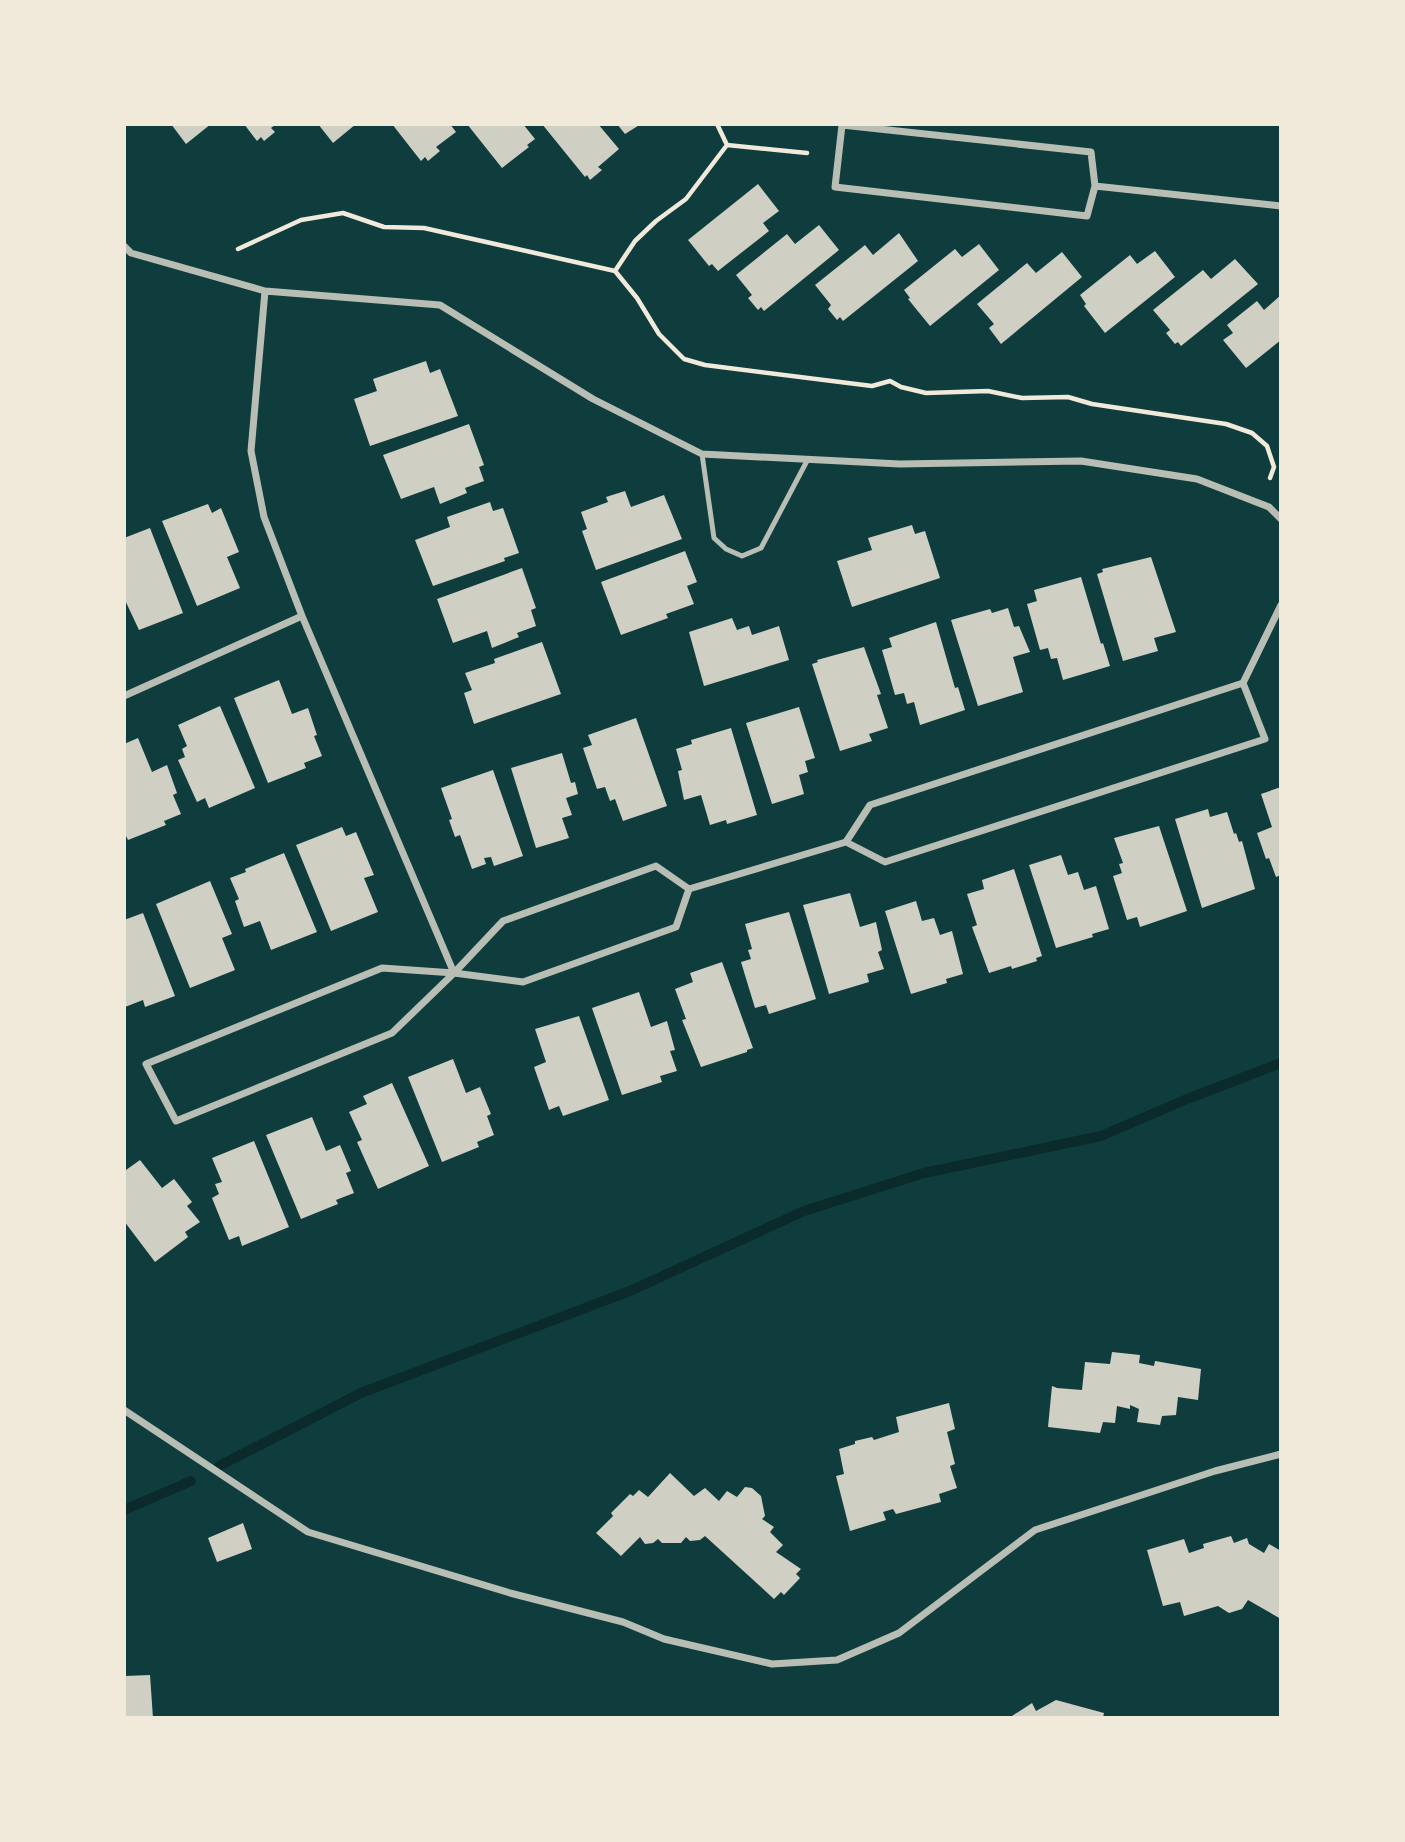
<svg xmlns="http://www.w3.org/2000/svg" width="1405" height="1842" font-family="'Fira Sans',sans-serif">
<rect width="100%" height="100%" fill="#0f3d3e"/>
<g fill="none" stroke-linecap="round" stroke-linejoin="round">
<path stroke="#0a2a2b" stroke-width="10" d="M219 1466 361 1393 630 1291 804 1211 924 1173 1101 1136 1187 1099 1281 1063
M124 1510 191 1481"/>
</g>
<path fill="#cfcfc3" d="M171 124H211L186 144Z
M244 124H276L271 128 275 132 264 141 261 137 257 141Z
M318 124H356L333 143Z
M392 124H450L456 132 436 147 440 151 428 161 425 157 421 161Z
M467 124H523L535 139 527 145 529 147 502 168Z
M542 124H598L619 149 598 167 602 170 590 180 587 175 585 177Z
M617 124H641L625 134Z
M758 184 779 211 763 223 769 231 718 271 712 264 709 266 688 240Z
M819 225 839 250 764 311 761 307 758 310 748 298 752 295 736 275 787 234 795 244Z
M899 233 918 261 843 321 840 317 837 320 828 309 831 305 815 285 865 245 873 255Z
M979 244 999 270 930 326 908 299 910 298 904 290 955 249 962 257Z
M1155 251 1175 277 1105 333 1084 306 1086 304 1080 295 1130 255 1137 264Z
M1062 252 1082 277 1001 344 989 328 994 324 977 304 1027 263 1036 273Z
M1235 259 1258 284 1181 346 1178 342 1175 344 1166 333 1170 330 1153 310 1203 270 1211 279Z
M1281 295V340L1246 368 1223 340 1233 333 1227 325 1257 301 1264 310Z
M426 361 430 373 440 369 458 416 370 446 354 399 377 391 373 379Z
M469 424 484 465 479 467 484 481 465 488 467 493 440 504 434 487 401 499 383 455Z
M625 491 631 507 664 495 682 539 596 570 582 531 587 529 581 512 608 502 606 497Z
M490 502 493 511 503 508 519 553 504 558 505 561 433 586 415 540 450 527 447 517Z
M208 504 212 513 221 508 239 552 227 557 240 588 197 606 162 521Z
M912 525 915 534 925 531 940 578 852 607 837 561 872 550 868 538Z
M150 528 183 613 139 630 124 598V538Z
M685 551 697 582 687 586 694 604 666 614 668 618 621 635 601 582Z
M1151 557 1176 632 1154 638 1158 651 1123 661 1097 574 1103 572 1102 569Z
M522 568 536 608 531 610 536 626 517 633 519 637 492 648 487 631 453 643 437 599Z
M1081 577 1101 644 1103 643 1110 666 1063 680 1057 658 1051 659 1048 648 1040 650 1027 604 1037 601 1034 590Z
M1008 608 1014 627 1019 626 1030 652 1013 657 1023 692 978 706 951 620 990 609 992 613Z
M732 618 737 630 749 626 752 635 779 626 789 660 704 686 689 632Z
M936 622 955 688 958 687 965 710 920 725 914 702 907 704 904 693 895 695 882 650 892 647 889 638Z
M542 642 561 694 474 724 464 693 472 690 465 673 495 663 494 659Z
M864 647 881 694 877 695 888 728 869 734 872 741 840 751 812 664 818 662 817 660Z
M279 680 292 714 308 708 317 735 314 736 322 756 304 763 306 768 268 783 234 698Z
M220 706 255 788 209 808 205 798 197 802 178 760 185 757 182 749 187 746 178 725Z
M799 707 815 758 805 761 808 772 799 775 804 794 772 804 746 723Z
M636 718 667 806 623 821 615 799 610 801 605 787 597 789 583 748 592 745 588 735Z
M731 728 757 815 727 824 726 820 710 825 701 795 684 800 678 771 682 770 676 749 692 744 691 740Z
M138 738 152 772 167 765 177 793 173 795 181 814 164 821 166 825 128 840 124 832V744Z
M562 753 571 783 575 782 578 794 566 798 572 815 562 818 569 838 536 848 511 768Z
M493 770 523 856 494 866 491 857 484 858 486 864 472 869 460 835 455 837 449 820 452 819 441 788Z
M1281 787V875L1276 877 1269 858 1266 859 1257 833 1272 827 1261 794Z
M1208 809 1210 817 1227 812 1234 834 1236 833 1239 842 1242 841 1255 889 1202 908 1175 819Z
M1159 826 1187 911 1140 927 1137 917 1127 920 1113 876 1122 873 1119 864 1123 863 1114 838Z
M342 827 346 836 356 832 374 875 364 878 378 912 331 931 296 845Z
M284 853 317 932 271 950 260 921 244 927 235 901 239 899 230 878 246 872 245 869Z
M1061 855 1068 875 1078 872 1084 890 1096 886 1109 929 1092 934 1093 937 1056 948 1029 865Z
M1014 869 1042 956 1036 958 1037 961 1012 969 1011 966 989 973 972 927 977 925 967 894 984 889 982 880Z
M210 881 232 934 222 938 235 970 190 988 156 904Z
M850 893 860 927 876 922 882 950 878 952 884 969 867 974 869 982 829 994 803 905Z
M916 901 922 921 934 918 940 935 952 931 963 974 946 979 947 983 911 994 885 911Z
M789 912 816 999 769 1014 766 1005 755 1008 741 962 751 959 748 950 752 949 745 924Z
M143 913 175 996 145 1007 143 1000 125 1007 124 920Z
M722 962 753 1048 747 1050V1052L701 1067 682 1020 686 1019 675 989 693 982 690 973Z
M639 992 651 1027 667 1021 675 1050 670 1051 677 1071 660 1076 662 1082 622 1095 592 1008Z
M579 1016 609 1100 563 1116 559 1106 549 1110 534 1067 546 1062 535 1029Z
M453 1059 466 1093 480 1087 491 1114 487 1116 494 1135 477 1142 479 1147 442 1162 408 1077Z
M392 1083 429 1166 378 1189 357 1142 362 1140 349 1112 367 1104 363 1096Z
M312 1117 326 1151 340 1145 351 1171 346 1173 354 1193 336 1200 338 1204 301 1219 266 1135Z
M254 1141 289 1227 242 1246 239 1236 229 1240 212 1198 219 1194 215 1184 222 1182 212 1158Z
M140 1160 162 1188 174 1179 192 1202 187 1206 200 1222 185 1232 188 1237 155 1262 124 1221V1166L126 1170Z
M1112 1352 1140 1355 1139 1363 1154 1366 1155 1361 1201 1369 1198 1400 1178 1397 1176 1415 1162 1416 1160 1425 1137 1422 1139 1409 1130 1405V1409L1117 1406 1115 1423 1103 1422 1100 1433 1048 1427 1052 1386 1057 1388 1082 1390 1085 1362 1110 1364Z
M949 1403 955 1429 947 1432 955 1464 950 1466 957 1488 939 1494 941 1502 896 1514 893 1509 883 1512 886 1520 850 1531 836 1476 844 1474 839 1449 855 1444V1441L872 1437 874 1440 899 1432 896 1417Z
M670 1473 694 1496 705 1488 719 1501 727 1491 737 1497 745 1487 752 1488 761 1496 765 1516 762 1519 774 1527 770 1532 783 1545 776 1552 801 1569 796 1574 800 1578 784 1595 781 1592 774 1599 705 1536 700 1540 690 1541 686 1537 681 1543H662L658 1539 653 1543 645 1544 640 1537 621 1556 596 1533 613 1516 611 1513 630 1494 633 1496 639 1490 648 1497Z
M243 1523 252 1549 217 1562 208 1538Z
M1231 1536 1234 1543 1247 1538 1249 1544 1264 1553 1269 1544 1281 1551V1619L1248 1600 1242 1609 1229 1613 1218 1606 1184 1616 1180 1602 1163 1606 1147 1550 1184 1539 1189 1553 1204 1548 1203 1544Z
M150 1675 153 1718H124L125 1676Z
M1056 1700 1104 1713 1103 1718H1012V1716L1032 1703 1036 1711Z"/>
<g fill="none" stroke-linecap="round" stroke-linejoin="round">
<path stroke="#f1e9da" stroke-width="4.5" d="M717 124 727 145
M238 249 301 220 343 213 384 227 424 228 615 271 637 298 659 334 684 359 705 365 872 386 890 381 901 387 926 393 988 391 1022 398 1068 397 1092 404 1226 424 1252 433 1267 446 1274 467 1270 478
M615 271 635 241 656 221 686 199 727 145 807 153"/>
<path stroke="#b8beb3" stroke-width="5" d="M702 454 714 538 726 549 742 556 761 548 808 459"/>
<path stroke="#b8beb3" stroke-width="7" d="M842 125 1091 152 1095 186 1087 216 835 187Z
M1095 186 1281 206
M124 246 131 253 265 291 440 305 593 399 702 454 900 464 1081 461 1197 479 1269 507 1281 519
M265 291 251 451 264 517 302 616 454 973
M124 696 302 616
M846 842 885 862 1265 739 1243 683
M656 866 689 889 676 927 523 982 454 973 503 921Z
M689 889 846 842 870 805 1243 683 1281 605
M382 968 454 973 392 1033 176 1121 146 1064Z
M124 1410 308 1532 510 1593 623 1622 664 1639 772 1664 837 1660 899 1633 1035 1530 1215 1471 1281 1454"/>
</g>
<rect width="1405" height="1842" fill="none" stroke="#f1e9da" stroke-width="252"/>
</svg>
